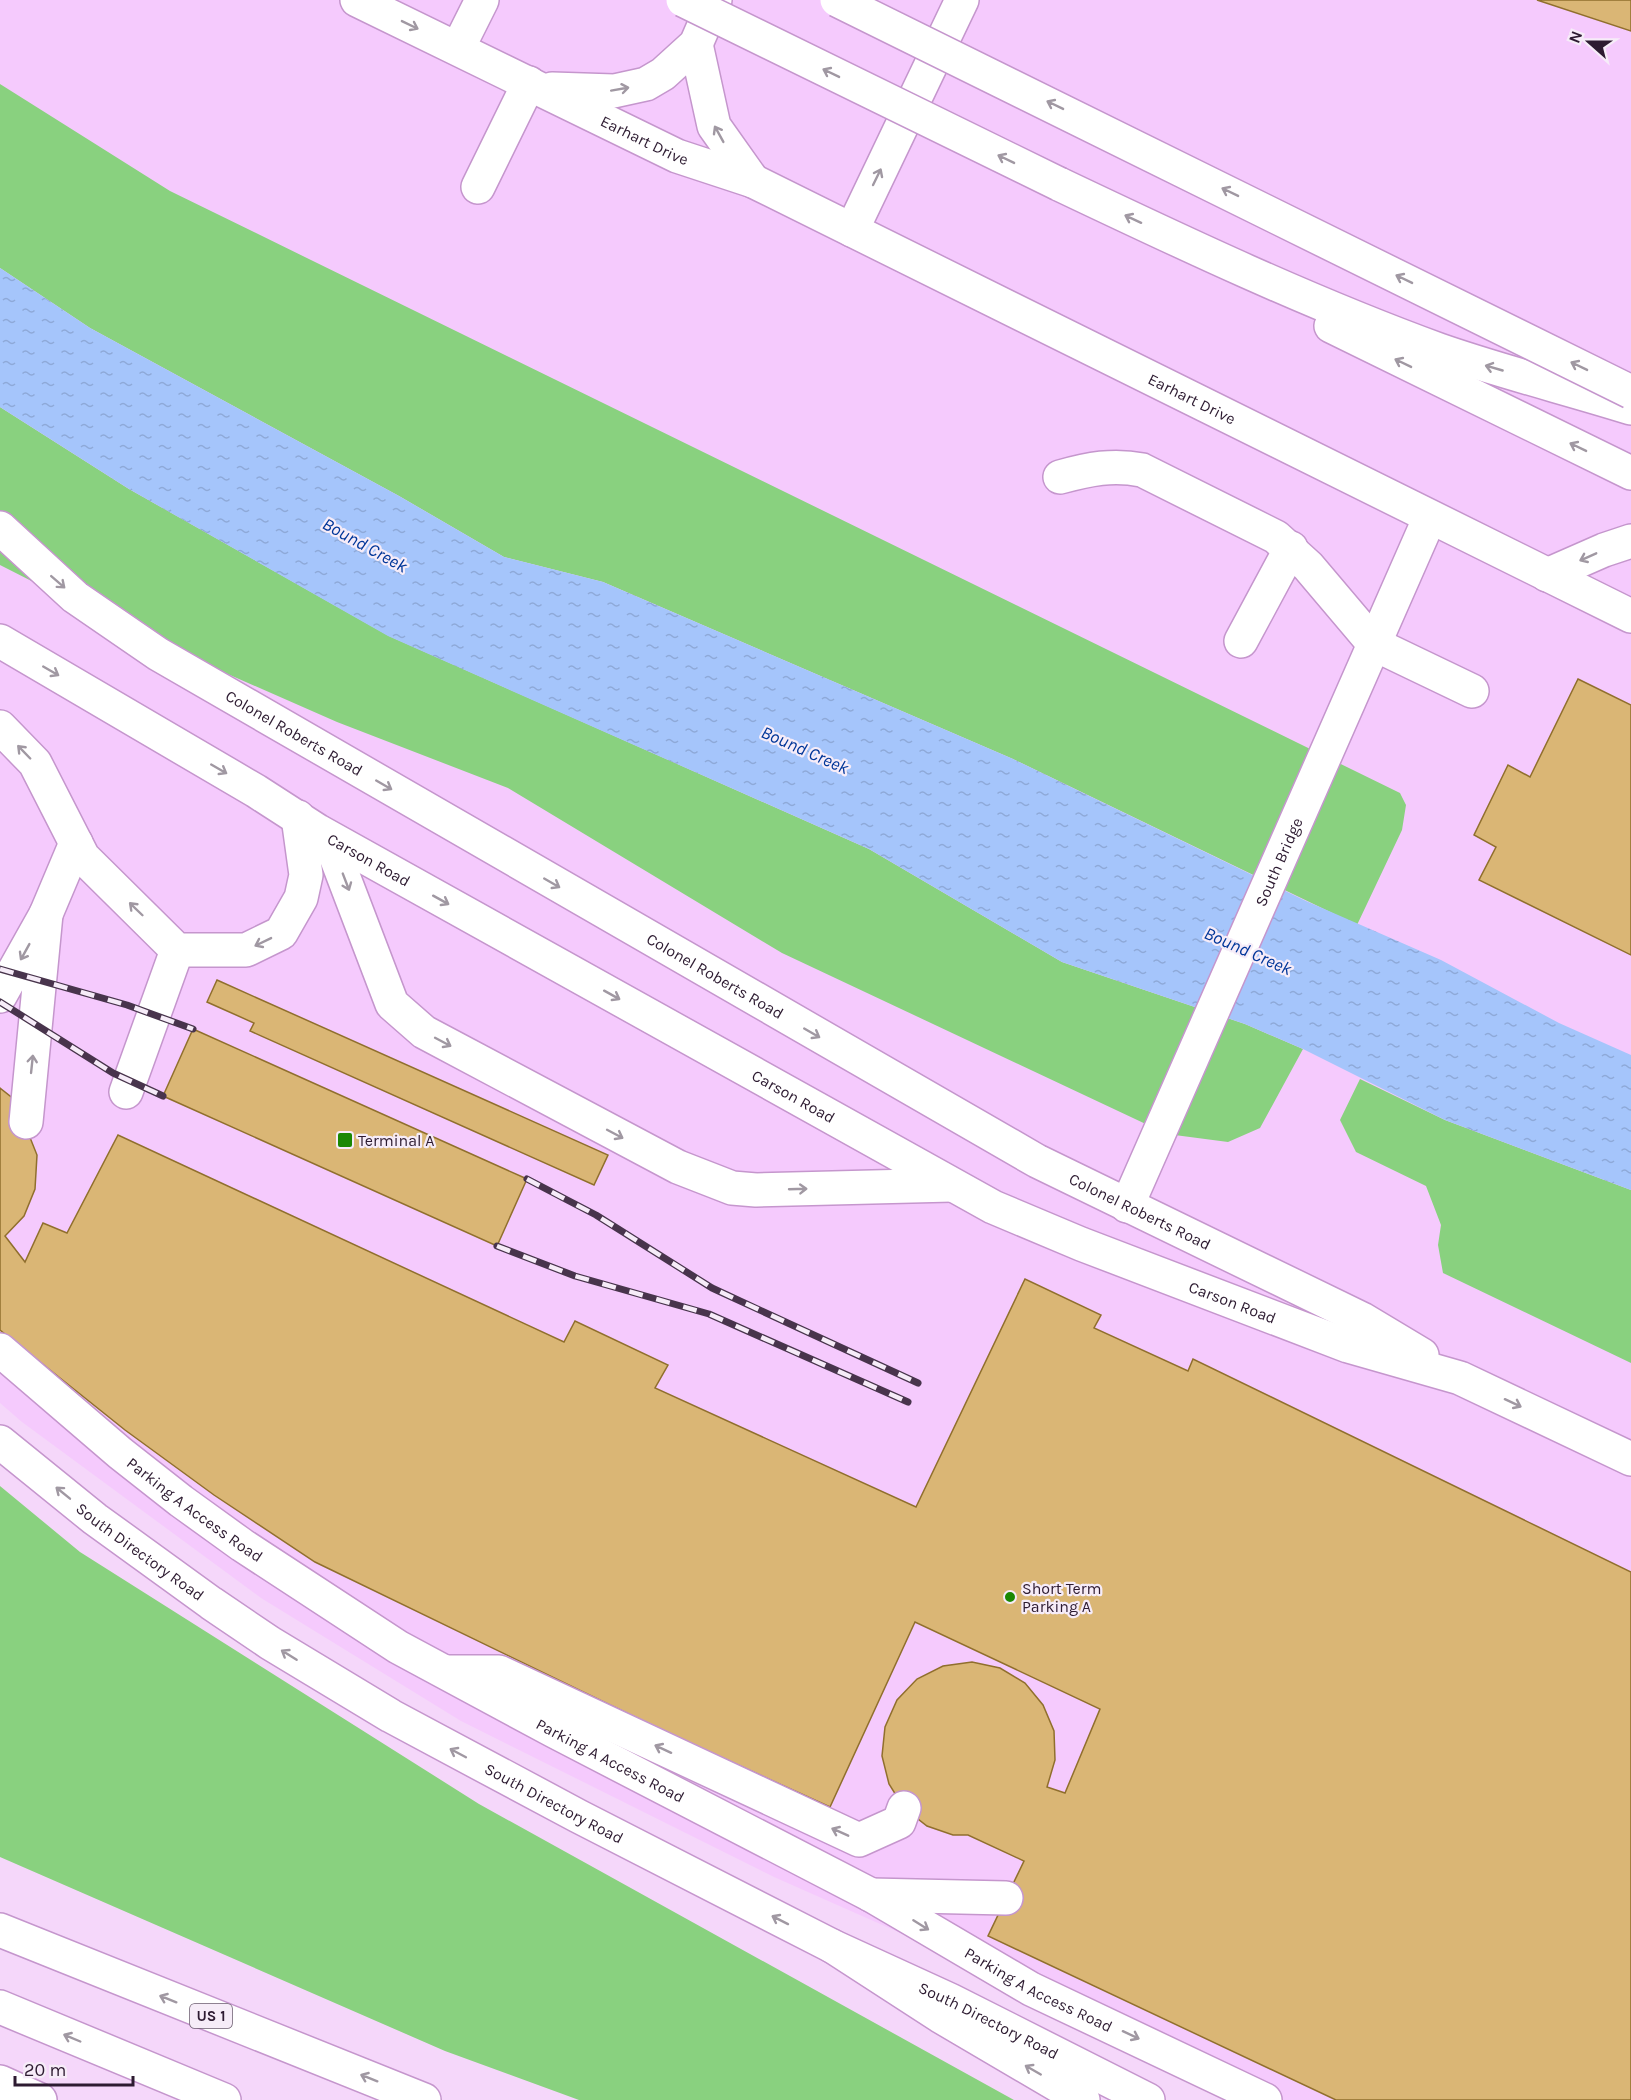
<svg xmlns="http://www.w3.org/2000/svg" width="1631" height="2100" font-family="Karla,sans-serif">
<defs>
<pattern id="water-ripples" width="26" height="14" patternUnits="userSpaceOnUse" patternTransform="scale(1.5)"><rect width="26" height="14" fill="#a5c5fb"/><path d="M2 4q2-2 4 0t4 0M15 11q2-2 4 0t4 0" fill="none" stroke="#8ea9d8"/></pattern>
</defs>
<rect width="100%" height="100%" fill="#f5d7fa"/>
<path fill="#f5cafd" d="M0 0H1631V2100H1269L1151 2044 774 1877 461 1721 261 1598 22 1422 0 1403Z"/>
<path fill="#89d17f" d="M0 84 170 191 1400 793 1406 805 1402 830 1357 925 1013 759 603 582 504 557 399 496 90 328 0 268Z
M0 407 129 489 389 636 869 849 1062 962 1245 1024 1303 1049 1260 1128 1228 1142 1167 1134 782 953 508 788 337 722 130 631 0 565Z
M1360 1079 1445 1120 1631 1190V1363L1443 1273 1438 1245 1441 1225 1426 1186 1356 1152 1340 1120Z
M0 1486 80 1552 479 1804 1014 2100H579L445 2051 0 1857Z"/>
<path fill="url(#water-ripples)" d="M0 268 90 328 399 496 504 557 603 582 1013 759 1306 901 1441 960 1559 1023 1631 1055V1190L1445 1120 1303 1049 1245 1024 1062 962 869 849 388 636 129 489 0 407Z"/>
<path fill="#dab675" stroke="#906f2d" stroke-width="1.5" d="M1537 0H1631V31Z
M1578 679 1631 705V955L1479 880 1496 847 1474 835 1508 765 1530 777Z
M217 980 608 1155 594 1185 250 1031 254 1023 207 1002Z
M193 1029 527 1179 497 1246 163 1096Z
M0 1088 15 1100 37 1155 35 1189 24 1216 5 1236 25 1262 43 1223 67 1233 118 1135 564 1342 575 1321 668 1365 655 1388 916 1507 1025 1279 1101 1315 1094 1328 1188 1371 1193 1359 1631 1572V2100H1336L988 1936 1024 1861 968 1835H953L927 1826 904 1808 889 1784 882 1756 885 1727 897 1700 917 1679 943 1666 972 1662 1000 1668 1025 1683 1043 1705 1054 1731 1055 1760 1047 1787 1065 1793 1100 1709 915 1622 830 1807 672 1735 315 1562 214 1495 125 1430 0 1330Z"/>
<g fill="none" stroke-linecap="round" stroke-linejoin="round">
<g stroke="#c596cd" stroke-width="36">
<g id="minor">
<path id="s1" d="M357 0 677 156 753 181 1631 616"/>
<path d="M696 44 714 126 753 181"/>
<path d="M458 48 482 0"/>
<path d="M552 89 614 91 646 84 663 74 696 44 715 0"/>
<path d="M1059 184C1183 243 1310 303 1439 350 1502 372 1567 388 1631 408"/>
<path d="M478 187 529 83"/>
<path d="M852 230 962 0"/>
<path d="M1331 326 1631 473"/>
<path d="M1060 477C1089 469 1113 464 1142 470L1276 537 1308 566 1374 644 1472 691"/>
<path id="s2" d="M0 528 75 597 158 654 1037 1161 1362 1319 1422 1355"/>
<path d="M1547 575 1604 550 1631 541"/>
<path id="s3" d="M0 641 256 791 318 831 993 1207 1081 1244 1348 1346 1460 1378 1631 1459"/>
<path d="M1241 641 1291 548"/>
<path d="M0 727 35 763 83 857 177 950H246L281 933 301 898 306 875 298 817"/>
<path d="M319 832 336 857 392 1004 424 1032 678 1167 732 1188 756 1190 952 1185"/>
<path d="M46 914 76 843"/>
<path d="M0 996 46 914 26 1122"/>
<path d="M126 1092 177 950"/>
<path id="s4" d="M1127 1206 1430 517"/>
<path id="s5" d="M0 1350 120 1453 181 1501 242 1545 398 1647 554 1731 871 1895 1031 1989 1265 2100"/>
<path id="s6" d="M0 1442 95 1519 211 1603 270 1643 391 1716 578 1816 832 1946 950 2000 1148 2100"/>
<path d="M447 1672H499L859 1840 899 1822 904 1808"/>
<path d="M871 1895 1006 1898"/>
</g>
</g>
<g stroke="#c596cd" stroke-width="36">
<path id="highway" d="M0 1930 424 2100
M832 1946 940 2016 1083 2100
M0 2007 224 2100
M0 2082 40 2100"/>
</g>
<use href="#minor" stroke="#fff" stroke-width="33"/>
<use href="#highway" stroke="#fff" stroke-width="33"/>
<g stroke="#48344c" stroke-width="7">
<path id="rail" d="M0 969 127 1005 193 1029
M0 1002 113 1073 163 1096
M527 1179 596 1215 712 1288 918 1383
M497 1246 575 1276 709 1314 908 1402"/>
</g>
<use href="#rail" stroke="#f6ecf8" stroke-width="4.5" stroke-dasharray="14" stroke-linecap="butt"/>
<g stroke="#c596cd" stroke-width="36" stroke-linecap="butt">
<path id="minor-bridge" d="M683 0 1059 184
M837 0 1631 392"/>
</g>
<use href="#minor-bridge" stroke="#fff" stroke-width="33"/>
</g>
<defs><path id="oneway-shaft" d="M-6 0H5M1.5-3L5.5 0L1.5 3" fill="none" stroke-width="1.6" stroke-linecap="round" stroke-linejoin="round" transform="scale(1.5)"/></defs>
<g stroke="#a098a2">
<use href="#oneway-shaft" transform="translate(410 25) rotate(26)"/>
<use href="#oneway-shaft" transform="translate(831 73) rotate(-154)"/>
<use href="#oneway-shaft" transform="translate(620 89) rotate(-10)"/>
<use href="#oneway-shaft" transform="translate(1055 105) rotate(-154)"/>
<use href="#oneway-shaft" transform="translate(719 134) rotate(-119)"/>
<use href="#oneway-shaft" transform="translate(1006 159) rotate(-154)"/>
<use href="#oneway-shaft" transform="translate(877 177) rotate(-64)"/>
<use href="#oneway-shaft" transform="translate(1230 192) rotate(-154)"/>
<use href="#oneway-shaft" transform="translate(1133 219) rotate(-155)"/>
<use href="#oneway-shaft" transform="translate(1404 279) rotate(-154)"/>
<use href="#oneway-shaft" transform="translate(1403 363) rotate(-154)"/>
<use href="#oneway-shaft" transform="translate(1579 366) rotate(-154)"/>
<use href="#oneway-shaft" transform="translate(1494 368) rotate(-164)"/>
<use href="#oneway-shaft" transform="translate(1578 447) rotate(-154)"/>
<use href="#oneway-shaft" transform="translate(1588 557) rotate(156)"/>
<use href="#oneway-shaft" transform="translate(58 582) rotate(41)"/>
<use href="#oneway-shaft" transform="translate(51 671) rotate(30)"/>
<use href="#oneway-shaft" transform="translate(24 752) rotate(-134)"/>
<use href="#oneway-shaft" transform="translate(219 769) rotate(30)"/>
<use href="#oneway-shaft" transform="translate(384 785) rotate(30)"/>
<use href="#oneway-shaft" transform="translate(346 882) rotate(69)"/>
<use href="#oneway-shaft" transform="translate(552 883) rotate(30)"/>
<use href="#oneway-shaft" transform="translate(441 900) rotate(29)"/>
<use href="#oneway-shaft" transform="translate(136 909) rotate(-136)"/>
<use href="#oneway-shaft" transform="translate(263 942) rotate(154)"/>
<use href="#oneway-shaft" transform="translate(25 952) rotate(119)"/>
<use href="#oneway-shaft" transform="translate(612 995) rotate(29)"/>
<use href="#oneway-shaft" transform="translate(812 1033) rotate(30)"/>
<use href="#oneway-shaft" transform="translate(443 1042) rotate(28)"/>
<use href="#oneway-shaft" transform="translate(32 1064) rotate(-84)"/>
<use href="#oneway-shaft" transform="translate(615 1134) rotate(28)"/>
<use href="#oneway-shaft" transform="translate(798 1189) rotate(-2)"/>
<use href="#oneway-shaft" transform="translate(1513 1403) rotate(25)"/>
<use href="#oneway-shaft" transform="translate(63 1493) rotate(-141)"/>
<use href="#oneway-shaft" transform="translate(289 1655) rotate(-148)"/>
<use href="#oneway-shaft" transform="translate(663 1749) rotate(-155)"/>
<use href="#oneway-shaft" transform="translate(458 1753) rotate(-152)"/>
<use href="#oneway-shaft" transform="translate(840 1832) rotate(-156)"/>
<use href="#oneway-shaft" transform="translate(780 1920) rotate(-153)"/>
<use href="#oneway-shaft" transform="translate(921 1925) rotate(32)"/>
<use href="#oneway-shaft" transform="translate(168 1999) rotate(-158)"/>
<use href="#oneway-shaft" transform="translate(1131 2035) rotate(25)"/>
<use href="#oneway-shaft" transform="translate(72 2038) rotate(-157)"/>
<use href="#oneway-shaft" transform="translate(1033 2070) rotate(-150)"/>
<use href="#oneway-shaft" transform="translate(369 2078) rotate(-158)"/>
</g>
<g fill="#1a8803" stroke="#f6ecf8" stroke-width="2">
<rect x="337" y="1132" width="16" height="16" rx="3"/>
<circle cx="1010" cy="1597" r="6"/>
</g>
<g text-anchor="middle" stroke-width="4.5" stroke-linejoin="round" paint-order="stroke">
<rect fill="#f6ecf8" stroke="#695a6d" stroke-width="1.5" x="190" y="2004" width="42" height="24" rx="4.5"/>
<g font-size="15" font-weight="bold" fill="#2d1b31">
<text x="211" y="2021">US 1</text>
</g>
<g font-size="16" fill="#2d1b31" stroke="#f6ecf8">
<text dy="6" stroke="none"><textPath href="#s1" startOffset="320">Earhart Drive</textPath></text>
<text dy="6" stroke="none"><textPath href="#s1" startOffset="926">Earhart Drive</textPath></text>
<text dy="6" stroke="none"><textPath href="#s2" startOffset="360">Colonel Roberts Road</textPath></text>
<text dy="6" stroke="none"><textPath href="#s3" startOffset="429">Carson Road</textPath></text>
<text dy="6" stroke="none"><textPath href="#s4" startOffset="376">South Bridge</textPath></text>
<text dy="6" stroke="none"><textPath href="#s2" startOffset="846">Colonel Roberts Road</textPath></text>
<text dy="6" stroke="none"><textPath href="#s3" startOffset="915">Carson Road</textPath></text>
<text dy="6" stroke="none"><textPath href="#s2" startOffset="1332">Colonel Roberts Road</textPath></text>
<text dy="6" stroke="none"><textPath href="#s3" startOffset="1401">Carson Road</textPath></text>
<text dy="6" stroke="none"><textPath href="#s5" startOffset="252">Parking A Access Road</textPath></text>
<text dy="6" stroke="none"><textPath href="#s6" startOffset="178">South Directory Road</textPath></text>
<text dy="6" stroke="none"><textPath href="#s5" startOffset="738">Parking A Access Road</textPath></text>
<text dy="6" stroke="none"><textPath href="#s6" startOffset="663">South Directory Road</textPath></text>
<text dy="6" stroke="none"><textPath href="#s5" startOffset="1224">Parking A Access Road</textPath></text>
<text dy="6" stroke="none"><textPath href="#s6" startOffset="1149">South Directory Road</textPath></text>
</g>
<g font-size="16" fill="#2d1b31" stroke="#f6ecf8" text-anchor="start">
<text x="358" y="1146">Terminal A</text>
<text x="1022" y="1594">Short Term<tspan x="1022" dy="18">Parking A</tspan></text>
</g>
<g font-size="18" font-style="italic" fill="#003699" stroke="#f6ecf8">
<text transform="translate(365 545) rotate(29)" y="6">Bound Creek</text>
<text transform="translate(805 750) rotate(24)" y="6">Bound Creek</text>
<text transform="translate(1248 951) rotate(24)" y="6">Bound Creek</text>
</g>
</g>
<g transform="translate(1589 42) rotate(291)" stroke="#f6ecf8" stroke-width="4.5" paint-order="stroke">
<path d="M0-4.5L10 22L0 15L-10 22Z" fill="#2d1b31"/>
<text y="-9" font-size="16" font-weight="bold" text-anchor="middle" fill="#2d1b31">N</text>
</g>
<path d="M15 2076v9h118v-9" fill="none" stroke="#2d1b31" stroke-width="3"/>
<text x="24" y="2076" font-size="18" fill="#2d1b31" stroke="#f6ecf8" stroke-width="4.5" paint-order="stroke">20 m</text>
</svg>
